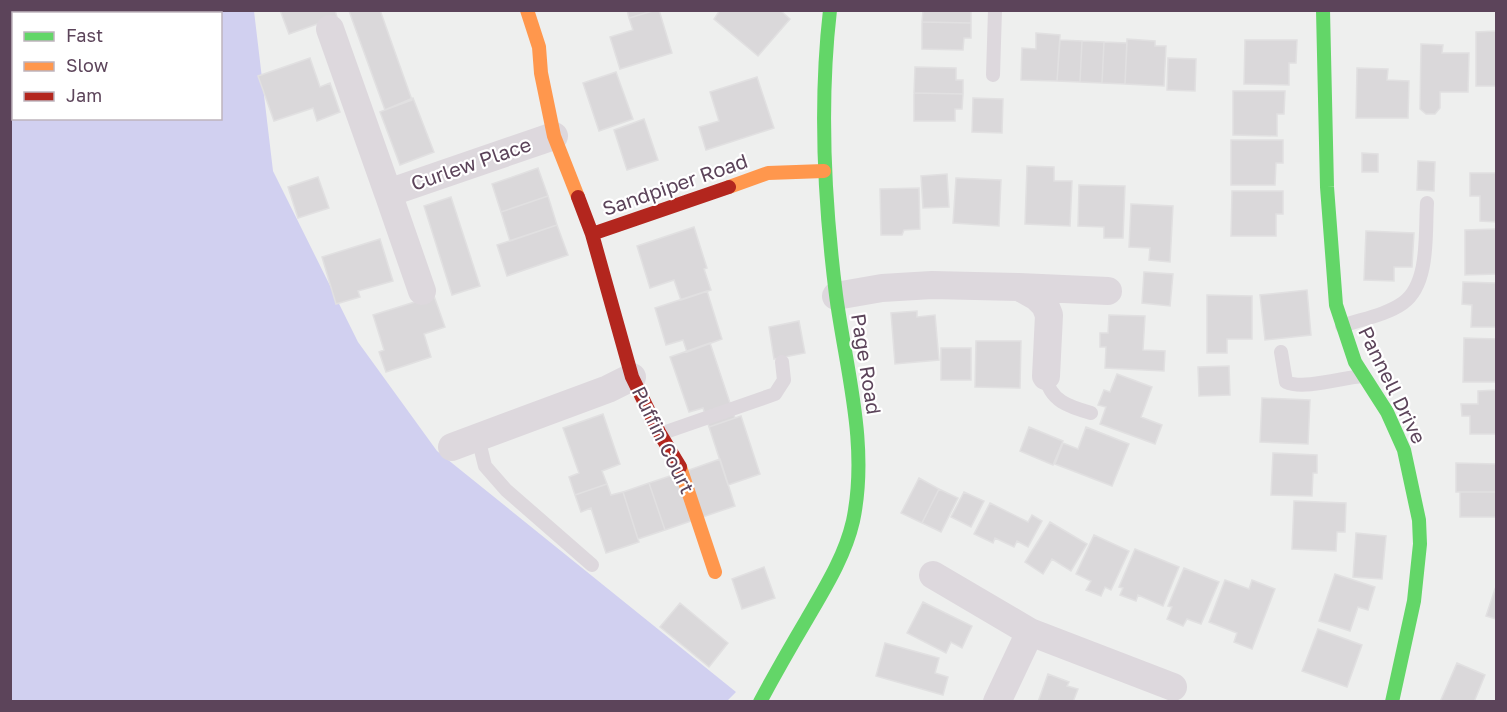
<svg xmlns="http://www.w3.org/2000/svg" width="1507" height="712" font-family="'Golos Text',sans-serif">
<rect width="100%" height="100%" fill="#eeefee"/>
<path fill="#d1d0f0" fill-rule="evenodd" d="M10 11H254L273 171 358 342 437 451 736 692 726 702 11 701ZM14 14H220V118H14Z"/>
<path fill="#dad8da" stroke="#e1e0e1" stroke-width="1.5" d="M280 10H335L337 17 289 34Z
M380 10 412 100 385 110 349 11Z
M627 10H656L629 18Z
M656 10H659L672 53 620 69 610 37 633 30 629 18Z
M720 10H780L790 19 758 56 714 19Z
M923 10H971V23L922 22Z
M922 22 971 23V38H964L963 50 922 49Z
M1496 31V86H1476V32Z
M1036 33 1060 35 1057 81 1021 80 1022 48 1036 49Z
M1127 39 1155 41V46H1166L1164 86 1125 84Z
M1060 40 1082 41 1080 82 1057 81Z
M1245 40H1297L1296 63H1289V85L1244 84Z
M1082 41 1104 42 1102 83 1080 82Z
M1104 42 1127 43 1125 84 1102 83Z
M1421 44 1443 45 1442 53H1469L1468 92H1440V108L1435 114H1426L1420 109Z
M310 58 320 87 330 83 340 112 317 121 313 108 274 121 258 76Z
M1168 58 1196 59 1195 91 1167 90Z
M915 67 956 68V80H963V94L914 93Z
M1357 68 1388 69 1387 80 1409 81 1408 118H1356Z
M616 72 633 119 599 131 583 83Z
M757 77 774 128 706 150 699 127 719 121 710 92Z
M1233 91H1285L1284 114H1277V136L1233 135Z
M914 93 963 94 962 109H955V121H914Z
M413 98 434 152 400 165 380 112Z
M973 98 1003 99 1002 133 972 132Z
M644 119 658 160 627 170 614 130Z
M1231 140H1283V163H1276L1275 185H1231Z
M1362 153 1378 154V172H1362Z
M1418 161 1435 162 1434 191 1417 190Z
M1027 166 1054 167V181H1072L1070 226 1025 224Z
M538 168 548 196 501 212 492 184Z
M1470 173H1496V222L1480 221V196H1470Z
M947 174 949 207 923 208 921 176Z
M318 177 329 208 298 218 288 187Z
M956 178 1001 180 999 226 953 223Z
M1079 185 1125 186 1123 238H1104V227L1078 226Z
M919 188 920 229 904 230 902 235H881L880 189Z
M1232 191H1283V214H1276V236H1231Z
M548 196 557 225 510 241 501 212Z
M451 197 480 286 452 295 424 206Z
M1131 204 1173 206 1170 262 1149 260 1150 248 1129 247Z
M557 225 568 255 507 276 497 245Z
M694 227 707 268 704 269 711 290 681 300 674 280 650 288 637 246Z
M1496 229V274L1465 275V230Z
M1366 231 1414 233 1412 267H1394V281L1364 280Z
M380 239 393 281 358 291 360 297 336 304 322 257Z
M1144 272 1173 274 1170 306 1142 303Z
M1463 282 1496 283V327H1471L1472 305 1462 304Z
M1307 290 1311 335 1265 340 1260 295Z
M707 291 722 339 687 352 683 340 666 345 655 308Z
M1207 295 1252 296V339H1227V353H1207Z
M434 296 445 327 424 334 431 357 386 372 379 352 384 350 373 315Z
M917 311V317L935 315 939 360 895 364 891 313Z
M1109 315 1145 316 1143 350 1165 351 1164 371 1105 368 1106 347H1100V333H1108Z
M799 321 805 353 774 359 769 327Z
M1464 338 1496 339V382H1463Z
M976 341H1021L1020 388 975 387Z
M710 343 735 418 709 427 703 408 689 412 670 357Z
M941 348H971V380H941Z
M1229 366 1230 395 1199 396 1198 367Z
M1117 374 1152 387 1141 417 1162 425 1155 444 1100 424 1106 407 1098 405 1104 390 1110 392Z
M1496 390V434H1470V416H1462L1461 404H1478V391Z
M1262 398 1310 400 1308 444 1260 442Z
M603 414 620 464 602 471 607 484 575 495 569 477 579 473 563 428Z
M741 416 760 474 728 485 709 427Z
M1029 427 1063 441 1053 465 1020 451Z
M1086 427 1129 444 1112 486 1055 464 1063 443 1078 449Z
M1273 453 1317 455V473H1313L1312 496 1271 495Z
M720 459 735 506 691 521 689 470Z
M1456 463 1496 464V492H1456Z
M676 474 691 521 665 530 649 483Z
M919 478 939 489 922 523 901 513Z
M649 483 665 530 638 539 623 492Z
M607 484 611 495 623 492 639 542 606 553 591 508 581 512 575 495Z
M939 489 958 498 941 532 922 523Z
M964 492 984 501 971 527 951 517Z
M1460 492H1496V517H1460Z
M1294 501 1346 503 1345 532H1337L1336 551 1292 549Z
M990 503 1028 522 1032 515 1042 521 1028 547 1017 541 1014 547 995 538 993 543 974 534Z
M1050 522 1087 544 1071 571 1052 559 1043 574 1025 562Z
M1356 533 1386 536 1382 579 1353 577Z
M1094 535 1129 551 1111 590 1105 587 1101 596 1086 590 1091 581 1076 574Z
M1135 549 1179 567 1163 606 1138 595 1136 601 1120 595 1123 588 1119 587Z
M764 567 775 598 742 609 732 579Z
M1184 568 1219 582 1201 624 1187 619 1183 626 1167 619 1172 607 1168 606Z
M1335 574 1375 587 1368 610 1358 607 1350 631 1319 621Z
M1225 580 1249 589 1252 580 1275 589 1252 649 1234 642 1237 633 1209 622Z
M1495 589 1496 590V619L1486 616Z
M923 602 972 626 962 648 951 642 946 653 907 633Z
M680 603 728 643 709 667 660 627Z
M1318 629 1362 645 1347 687 1302 671Z
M885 643 939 658 935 673 948 677 943 695 876 676Z
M1457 663 1485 675 1474 702H1440Z
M1048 674 1069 682 1067 686 1078 689 1073 702H1038Z"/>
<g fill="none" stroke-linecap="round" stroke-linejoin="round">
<path stroke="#ddd8dd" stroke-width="14" d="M993 75 995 10
M1342 326C1362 319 1386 315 1403 303 1430 284 1425 232 1427 203
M1281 352 1286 382C1303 390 1342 378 1362 376
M1046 376C1049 401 1070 407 1091 413
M660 434 775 394 784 380 782 362
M478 438 485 466 506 490 592 565"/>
<path stroke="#ddd8dd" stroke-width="28" d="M330 29 388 193
M1019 287 1108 291
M422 291 388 193 554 136
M836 296 882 288 932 285 1019 287 1037 297 1045 305 1049 315 1046 376
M452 447 608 389 632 377
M933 575 1030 632 1173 687
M997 702 1030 632"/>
<path stroke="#63d668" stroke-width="14" d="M1323 10 1327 187 1336 305 1355 362 1387 412 1404 450 1419 520 1420 544 1414 601 1392 702
M760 702C775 674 791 646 807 619 825 588 845 556 853 521 869 445 846 370 836 295 824 200 819 105 830 10"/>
<path stroke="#ff974d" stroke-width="14" d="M527 10 539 47 541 73 554 136 578 197
M729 187 768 173 824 171
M680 467 715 572"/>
<path stroke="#b3261e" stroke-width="14" d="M578 197 592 234 729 187
M592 234 632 377 660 434 680 467"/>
</g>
<g text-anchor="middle" stroke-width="4.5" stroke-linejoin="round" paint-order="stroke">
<g font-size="20" fill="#5c445a" stroke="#fff">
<text transform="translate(471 164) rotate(-19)" y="7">Curlew Place</text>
<text transform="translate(675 185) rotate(-19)" y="7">Sandpiper Road</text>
<text transform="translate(866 364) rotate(81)" y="7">Page Road</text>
<text transform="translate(1392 385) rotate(64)" y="7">Pannell Drive</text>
<text transform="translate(663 440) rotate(64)" y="7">Puffin Court</text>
</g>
</g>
<rect width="1507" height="712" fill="none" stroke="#5c445a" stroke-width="24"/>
<rect x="12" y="12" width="210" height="108" fill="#ffffff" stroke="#beb4bd" stroke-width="1.5"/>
<rect x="24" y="32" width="30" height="9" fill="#63d668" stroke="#beb4bd" stroke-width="1.5"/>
<text x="66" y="42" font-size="18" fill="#5c445a">Fast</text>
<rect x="24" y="62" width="30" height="9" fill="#ff974d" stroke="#beb4bd" stroke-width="1.5"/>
<text x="66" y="72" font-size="18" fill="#5c445a">Slow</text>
<rect x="24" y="92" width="30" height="9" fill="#b3261e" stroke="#beb4bd" stroke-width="1.5"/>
<text x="66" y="102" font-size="18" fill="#5c445a">Jam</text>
</svg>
